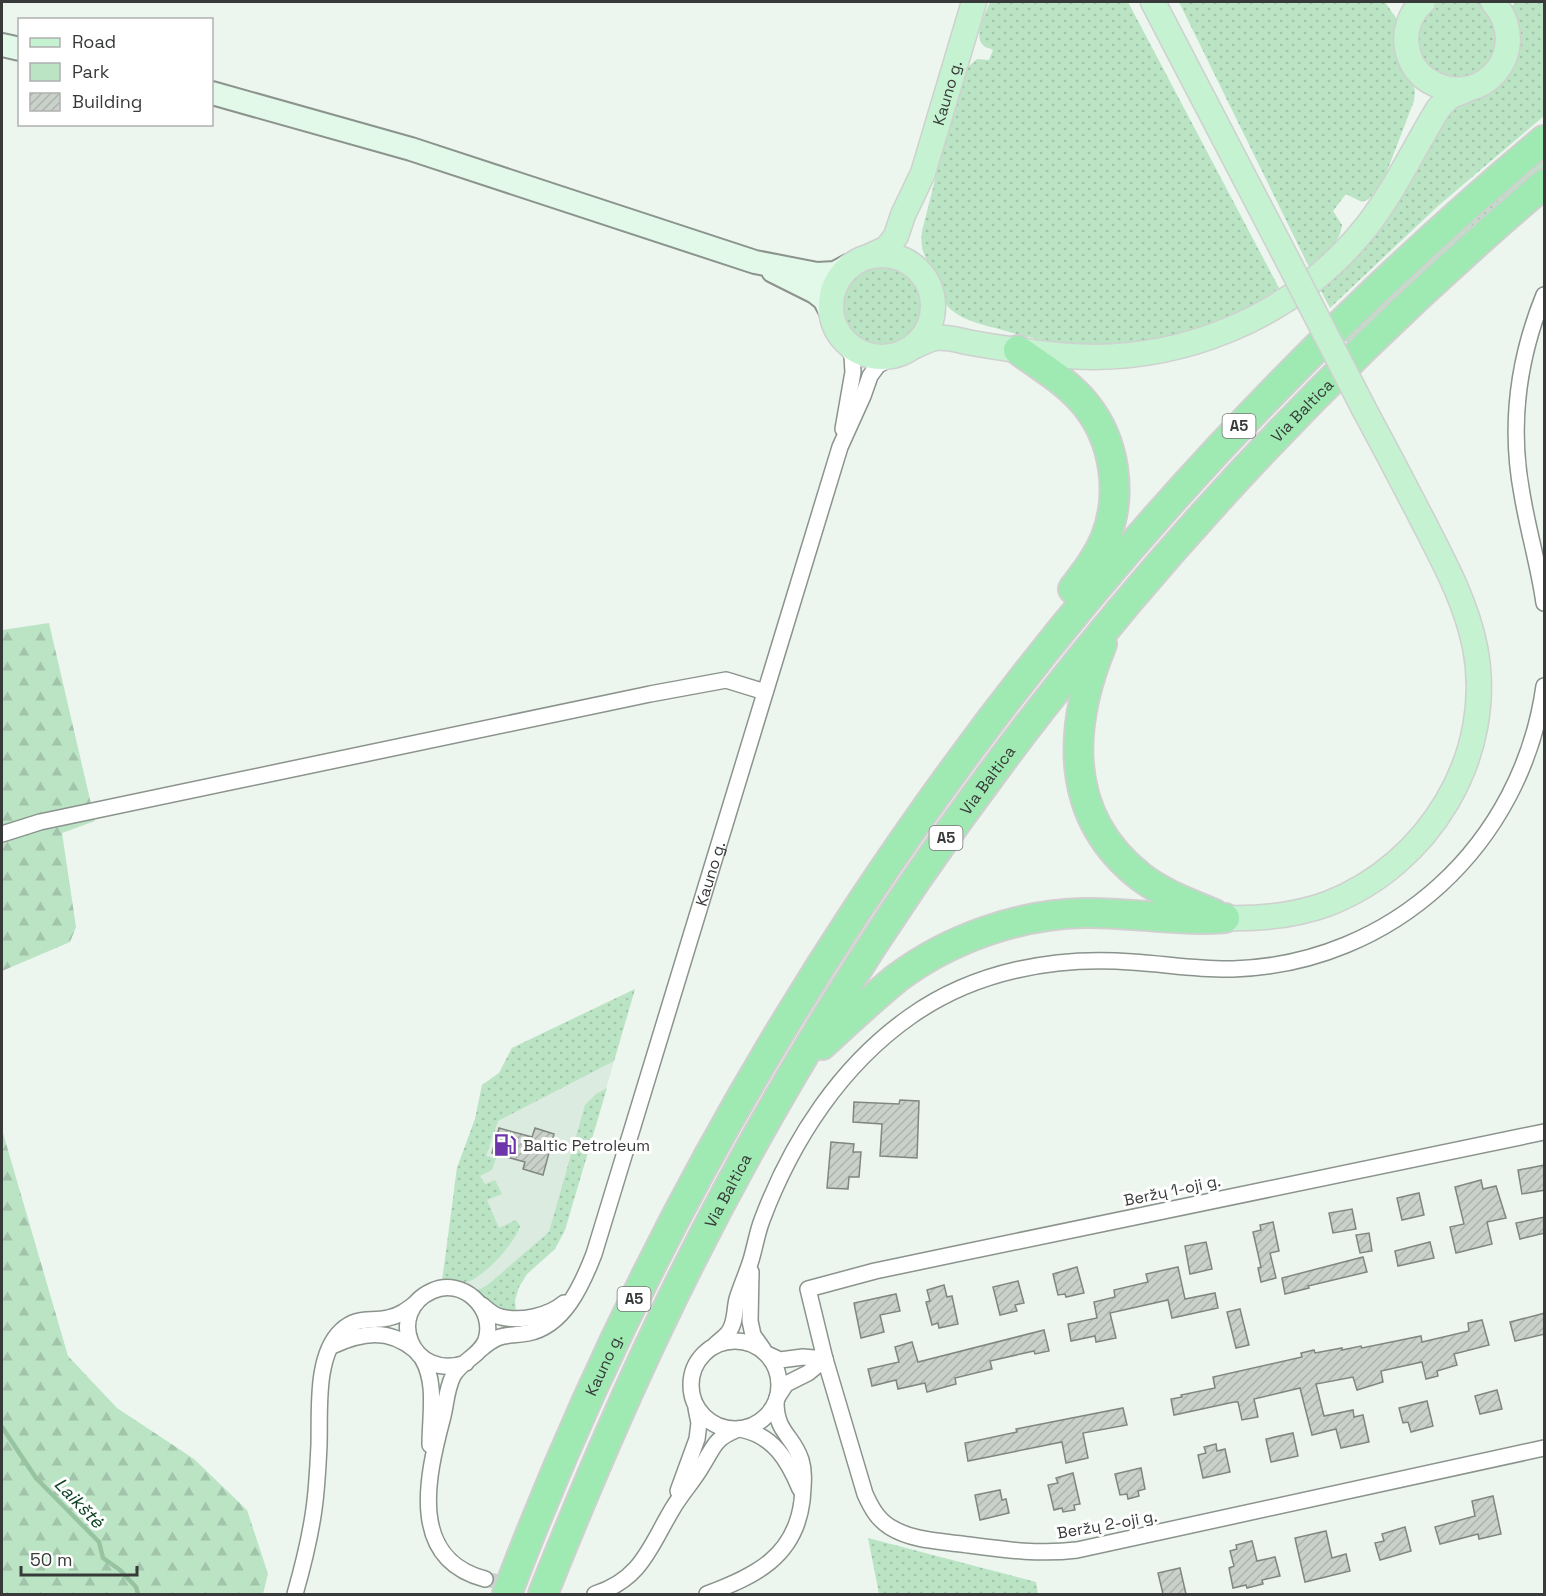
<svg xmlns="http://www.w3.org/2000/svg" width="1546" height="1596" font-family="'Space Grotesk',sans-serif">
<defs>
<pattern id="green-dots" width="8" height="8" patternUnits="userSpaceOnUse" patternTransform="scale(1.5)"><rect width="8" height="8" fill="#bbe4c5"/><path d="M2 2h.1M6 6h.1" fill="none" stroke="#a1c4aa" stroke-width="1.8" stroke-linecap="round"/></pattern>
<pattern id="forest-firs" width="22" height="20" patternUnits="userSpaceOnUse" patternTransform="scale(1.5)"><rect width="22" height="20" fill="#bbe4c5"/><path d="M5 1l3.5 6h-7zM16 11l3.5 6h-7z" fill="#a1c4aa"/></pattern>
<pattern id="building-hatch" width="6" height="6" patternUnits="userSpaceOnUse" patternTransform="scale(1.5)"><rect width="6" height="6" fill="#c9d1ca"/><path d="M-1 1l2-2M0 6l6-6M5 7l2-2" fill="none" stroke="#adb4ae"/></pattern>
</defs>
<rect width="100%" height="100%" fill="#ecf5ee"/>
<path fill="#dcebdf" d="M635 989 565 1230 555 1249 527 1274 519 1287 515 1300 516 1313 456 1281 454 1188 457 1168 475 1119 482 1085 499 1073 512 1048Z"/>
<path fill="url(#green-dots)" d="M990 2H1128L1279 288C1201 343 1098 360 1006 331 986 325 958 321 945 303 941 296 940 288 938 281 929 260 919 256 922 231L939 164 968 67 977 59 989 60 993 50C990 48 986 48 984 46 972 37 986 12 990 2Z
M1179 2H1385L1396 18 1415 91 1414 101 1384 179 1369 199 1362 202 1346 194 1333 211 1342 225C1340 244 1323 256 1309 267Z
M1434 2H1478L1487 7 1500 38 1487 68 1457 81 1426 69 1413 39 1426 8Z
M1517 2H1544V116L1438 206 1330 308 1319 287 1444 111 1478 94 1511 10V6Z
M1544 156V171L1349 347 1343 334Z
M839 305a43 43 0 1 1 86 0a43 43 0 1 1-86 0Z
M635 989 614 1061 498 1121 486 1156 496 1158 492 1170 480 1176 485 1184 495 1180 502 1194 487 1200 499 1228 516 1220 520 1226C515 1243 488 1272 472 1280 464 1284 451 1281 442 1281L457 1168 475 1119 482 1085 499 1073 512 1048Z
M607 1088 565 1230 555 1249 527 1274 519 1287 515 1300 516 1313H504L472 1291 483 1288 491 1282 549 1232 585 1105 596 1094Z
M868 1538 1036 1582 1038 1594H879Z"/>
<path fill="url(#forest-firs)" d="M49 623 95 821 62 833 76 927 70 942 2 971V630Z
M3 1133 68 1356 117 1408 194 1459 247 1510 268 1574 263 1594H2V1134Z"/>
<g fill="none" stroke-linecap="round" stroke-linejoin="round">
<path stroke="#96c3a0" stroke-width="4.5" d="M2 1427 36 1478 99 1542 103 1558 120 1570 136 1587 138 1594"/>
</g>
<path fill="url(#building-hatch)" stroke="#808781" stroke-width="1.5" d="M900 1100 919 1101 917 1158 880 1156 882 1124 853 1122 854 1102 899 1104Z
M499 1128 532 1137 535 1128 554 1134 543 1175 523 1169 525 1162 492 1153Z
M831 1142 854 1144 853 1152H861L859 1177H849L848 1189 827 1188Z
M1545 1165V1190L1522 1194 1518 1170Z
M1481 1180 1483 1189 1496 1186 1506 1218 1487 1222 1492 1244 1456 1253 1450 1227 1464 1224 1455 1187Z
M1419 1193 1424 1215 1402 1220 1397 1198Z
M1352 1209 1356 1229 1333 1233 1329 1213Z
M1545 1217V1233L1520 1239 1516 1223Z
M1273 1222 1279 1251 1270 1253 1276 1278 1261 1282 1258 1268 1261 1267 1253 1232 1261 1230 1260 1225Z
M1369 1233 1372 1251 1360 1253 1356 1235Z
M1206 1242 1212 1269 1190 1274 1185 1246Z
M1430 1242 1434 1258 1398 1266 1395 1251Z
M1363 1257 1367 1272 1308 1286 1309 1288 1285 1294 1282 1278Z
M1077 1267 1084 1293 1066 1297 1065 1294 1058 1295 1053 1274Z
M1178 1267 1185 1299 1215 1293 1218 1308 1172 1318 1168 1300 1110 1313 1116 1338 1096 1342 1095 1336 1071 1341 1068 1324 1097 1318 1094 1302 1115 1297 1114 1290 1148 1282 1146 1274Z
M1018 1281 1024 1303 1015 1305 1017 1311 1000 1315 993 1287Z
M944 1285 947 1297 952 1296 958 1324 939 1328 938 1323 932 1325 926 1302 930 1301 927 1290Z
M896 1294 900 1311 880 1315 884 1332 861 1338 854 1303Z
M1240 1309 1249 1345 1236 1348 1227 1312Z
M1545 1313V1334L1515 1341 1510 1322Z
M1482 1320 1489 1345 1454 1354 1457 1365 1437 1371 1438 1376 1426 1379 1422 1362 1381 1371 1383 1382 1357 1390 1353 1377 1316 1384 1324 1416 1353 1410 1354 1417 1363 1415 1369 1442 1341 1448 1336 1429 1312 1435 1300 1388 1254 1399 1258 1417 1242 1420 1238 1402H1234L1174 1415 1171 1399 1182 1397 1181 1395 1215 1388 1213 1377 1302 1357 1301 1353 1314 1350 1315 1353 1342 1348V1350L1361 1346 1362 1348 1421 1336 1422 1342 1469 1331 1468 1323Z
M1044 1330 1049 1351 1035 1354 1034 1351 990 1361 992 1369 955 1378 956 1384 927 1392 925 1383 898 1389 896 1380 872 1386 868 1369 899 1362 895 1347 912 1342 918 1362Z
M1497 1390 1502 1409 1480 1414 1475 1396Z
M1427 1401 1433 1426 1411 1432 1408 1422 1403 1423 1399 1408Z
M1123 1408 1127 1425 1083 1433 1088 1458 1066 1463 1062 1442 968 1461 965 1443 1017 1432 1016 1429Z
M1293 1433 1298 1456 1271 1462 1266 1439Z
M1216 1444 1217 1451 1225 1449 1230 1472 1203 1478 1198 1455 1206 1453 1204 1447Z
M1141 1468 1145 1489 1138 1491 1139 1496 1128 1499 1127 1494 1120 1495 1115 1474Z
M1073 1473 1080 1504 1074 1505 1075 1510 1063 1512 1062 1508 1054 1510 1048 1485 1058 1483 1056 1478Z
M1000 1490 1002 1500 1006 1499 1009 1513 980 1520 975 1495Z
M1493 1496 1501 1534 1479 1539 1478 1534 1440 1544 1435 1527 1475 1516 1472 1501Z
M1405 1527 1411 1551 1380 1560 1375 1543 1384 1541 1382 1534Z
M1326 1531 1332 1558 1346 1554 1350 1571 1305 1582 1295 1538Z
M1252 1541 1257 1561 1275 1557 1280 1576 1262 1580 1263 1584 1247 1588 1246 1585 1233 1588 1229 1568 1234 1566 1230 1551 1237 1549 1236 1545Z
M1180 1568 1186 1594H1163L1158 1573Z"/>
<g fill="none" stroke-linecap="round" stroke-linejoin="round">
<path stroke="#c8d0ca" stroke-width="15" stroke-dasharray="15 8" stroke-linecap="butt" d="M485 1579 550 1593"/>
<g stroke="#8b938d" stroke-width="18">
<g id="minor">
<path d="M1544 295C1518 359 1509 425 1522 494 1528 531 1539 566 1544 603"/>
<path d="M843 429 853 372 852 356 845 341"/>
<path d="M2 834 40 822 650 694 726 680 765 692"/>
<path d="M1544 1132 956 1254 875 1271 808 1289 825 1359 865 1494C871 1507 877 1519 890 1527 911 1540 937 1541 961 1544 1000 1549 1037 1555 1077 1550L1544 1448"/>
<path d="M751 1272 750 1321 753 1335 763 1349"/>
<path d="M482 1305C488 1310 494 1316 501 1317 521 1322 549 1316 564 1303"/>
<circle cx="735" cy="1385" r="44"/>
<path d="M715 1345C719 1341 725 1337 728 1333 736 1323 734 1311 737 1299 741 1286 747 1273 751 1260 755 1247 757 1233 762 1220 792 1140 841 1065 911 1016 975 971 1055 956 1132 962 1166 964 1199 970 1233 969 1393 964 1522 844 1544 686"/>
<path d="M332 1346C362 1332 389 1328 415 1350"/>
<path id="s1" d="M481 1349C501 1332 505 1337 528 1333 564 1326 582 1285 594 1254L840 447 863 396 870 376 878 365 895 356"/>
<path d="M767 1354 780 1360 803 1357 825 1359"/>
<path d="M422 1358C437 1383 430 1415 430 1445"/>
<path d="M466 1363C411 1382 385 1312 432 1291 462 1277 496 1308 486 1340 479 1357 461 1361 453 1376 446 1390 446 1406 442 1420 427 1477 408 1559 485 1579"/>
<path d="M777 1398 786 1384 808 1373 825 1359"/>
<path d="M740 1429C773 1435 788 1460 800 1489"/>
<path d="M678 1491 697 1439 699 1423 696 1408"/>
<path d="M295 1594C303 1566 310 1538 314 1509 317 1488 318 1466 319 1445 320 1411 315 1356 341 1331 357 1316 369 1322 388 1318 399 1316 407 1310 416 1303"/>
<path d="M595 1594C642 1579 650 1546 673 1508 682 1493 694 1480 702 1466 714 1447 714 1439 736 1430"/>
<path d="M707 1594C755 1576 795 1557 802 1501 803 1487 805 1473 801 1460 793 1435 776 1433 776 1402"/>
</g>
</g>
<g stroke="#8b938d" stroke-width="26">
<path id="secondary" d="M2 45 20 49
M212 93 411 149 755 262 817 274 835 273 850 265
M773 271 815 292 824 299 832 314"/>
</g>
<g stroke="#cfd0cf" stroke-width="27">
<g id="primary">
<path d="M1153 2 1289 263"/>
<path d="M1423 2C1410 13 1404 31 1407 47 1409 61 1417 74 1429 81 1483 113 1534 48 1493 2"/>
<circle cx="882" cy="306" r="51"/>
<path id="s2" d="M872 255 887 248 896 236 903 215 923 173 974 2"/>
<path d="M915 346C922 343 929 339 936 338 949 336 959 341 972 343 1000 348 1029 352 1057 355 1175 367 1293 319 1367 226 1395 190 1414 148 1438 109L1449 97 1466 90"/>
<path d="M1225 918C1259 919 1294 916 1327 904 1429 865 1496 755 1475 647 1466 602 1444 562 1423 521 1404 484 1384 446 1364 409"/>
</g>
</g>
<g stroke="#cfd0cf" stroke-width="32">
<g id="motorway">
<path d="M1018 350C1041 367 1068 382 1086 405 1115 441 1123 495 1105 539 1097 558 1085 573 1073 589"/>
<path d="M1102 644C1068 727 1063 816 1141 877 1163 894 1189 903 1214 914"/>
<path d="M822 1045C847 1022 871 999 897 978 949 939 1019 914 1084 913 1131 912 1177 922 1225 918"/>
<path id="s3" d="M507 1594C689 1113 979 674 1349 316 1412 255 1477 196 1544 140"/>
<path id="s4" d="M543 1594C579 1504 616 1416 658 1328 866 890 1175 498 1544 184"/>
</g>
</g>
<use href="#minor" stroke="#fff" stroke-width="15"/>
<use href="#secondary" stroke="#e2f8e8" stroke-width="22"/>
<use href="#primary" stroke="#c5f2d1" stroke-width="24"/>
<use href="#motorway" stroke="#9fe9b2" stroke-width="28"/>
<g stroke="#cfd0cf" stroke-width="27" stroke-linecap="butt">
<path id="primary-bridge" d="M1289 263 1364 409"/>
</g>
<use href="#primary-bridge" stroke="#c5f2d1" stroke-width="24"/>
</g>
<defs>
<g id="fuel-bare" transform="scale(1.8)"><path d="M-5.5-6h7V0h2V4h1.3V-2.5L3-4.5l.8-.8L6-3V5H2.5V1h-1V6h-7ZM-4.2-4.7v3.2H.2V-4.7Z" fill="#6e35ab" stroke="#fff" stroke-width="2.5" paint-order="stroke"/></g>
</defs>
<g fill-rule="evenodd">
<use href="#fuel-bare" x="505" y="1145"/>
</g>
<g text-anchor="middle" stroke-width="6" stroke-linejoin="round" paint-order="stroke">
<g fill="#fff" stroke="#737574" stroke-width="1.5">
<rect x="1222.5" y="414" width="33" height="24" rx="4.5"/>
<rect x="929.5" y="826" width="33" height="24" rx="4.5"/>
<rect x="617.5" y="1287" width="33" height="24" rx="4.5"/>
</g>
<g font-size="15" font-weight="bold" fill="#373a38">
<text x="1239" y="431">A5</text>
<text x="946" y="843">A5</text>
<text x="634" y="1304">A5</text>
</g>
<g font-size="16" fill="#373a38" stroke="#fff">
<text dy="6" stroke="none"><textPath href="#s2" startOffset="184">Kauno g.</textPath></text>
<text dy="6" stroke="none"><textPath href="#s4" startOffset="1416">Via Baltica</textPath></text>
<text dy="6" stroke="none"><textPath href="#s4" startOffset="930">Via Baltica</textPath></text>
<text dy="6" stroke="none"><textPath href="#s1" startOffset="556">Kauno g.</textPath></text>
<text transform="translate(1172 1190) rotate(-12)" y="6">Beržų 1-oji g.</text>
<text dy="6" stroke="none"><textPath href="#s4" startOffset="444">Via Baltica</textPath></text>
<text dy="6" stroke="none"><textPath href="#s3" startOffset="249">Kauno g.</textPath></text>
<text transform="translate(1107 1524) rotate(-10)" y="6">Beržų 2-oji g.</text>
</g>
<g font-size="16" fill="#373a38" stroke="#fff" text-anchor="start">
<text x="523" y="1151">Baltic Petroleum</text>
</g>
<g font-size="18" font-style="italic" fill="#0c4121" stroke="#fff">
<text transform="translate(79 1503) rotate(46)" y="6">Laikštė</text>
</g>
</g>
<rect width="1546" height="1596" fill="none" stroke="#373a38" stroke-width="6"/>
<rect x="18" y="18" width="195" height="108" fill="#ffffff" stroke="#afb0af" stroke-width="1.5"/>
<rect x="30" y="38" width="30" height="9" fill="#c5f2d1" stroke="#afb0af" stroke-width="1.5"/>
<text x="72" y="48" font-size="18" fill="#373a38">Road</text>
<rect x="30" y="63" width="30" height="18" fill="#bbe4c5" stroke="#afb0af" stroke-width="1.5"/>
<text x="72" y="78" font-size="18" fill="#373a38">Park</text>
<rect x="30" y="93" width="30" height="18" fill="url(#building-hatch)" stroke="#afb0af" stroke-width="1.5"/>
<text x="72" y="108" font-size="18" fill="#373a38">Building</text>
<path d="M21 1566v9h116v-9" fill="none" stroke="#373a38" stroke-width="3"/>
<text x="30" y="1566" font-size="18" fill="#373a38" stroke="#ffffff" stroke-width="4.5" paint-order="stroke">50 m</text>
</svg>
